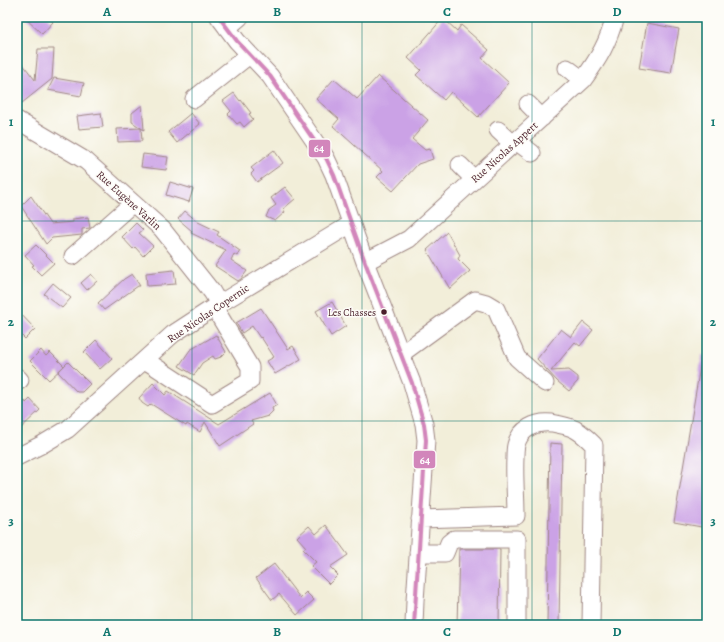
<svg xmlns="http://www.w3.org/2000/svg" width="724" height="642" font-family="Alegreya,serif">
<rect width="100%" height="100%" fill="#fdfcf7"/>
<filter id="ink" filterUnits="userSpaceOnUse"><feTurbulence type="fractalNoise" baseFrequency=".025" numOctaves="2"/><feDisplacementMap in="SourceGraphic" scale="8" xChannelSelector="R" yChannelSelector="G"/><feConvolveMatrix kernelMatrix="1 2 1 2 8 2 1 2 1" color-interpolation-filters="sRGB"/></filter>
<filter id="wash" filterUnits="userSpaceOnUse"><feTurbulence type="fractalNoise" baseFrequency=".012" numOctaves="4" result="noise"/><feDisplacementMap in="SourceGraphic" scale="16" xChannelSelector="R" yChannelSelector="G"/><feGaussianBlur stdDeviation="0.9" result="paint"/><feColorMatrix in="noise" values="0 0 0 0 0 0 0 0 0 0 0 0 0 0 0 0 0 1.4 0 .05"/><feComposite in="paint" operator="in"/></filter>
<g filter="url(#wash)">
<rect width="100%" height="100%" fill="#f2eed9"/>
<g id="blocks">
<path fill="#cba2e6" d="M24 17H48L53 22 42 34Z
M443 18 457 31 461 25 489 50 482 58 509 83 478 117 451 92 444 100 416 75 421 70 408 58Z
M647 23 679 29 671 73 639 68Z
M38 49H54L52 79 22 103 17 97V67L22 63 35 80Z
M378 76 428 120 412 139 425 150 430 149 433 159 418 164 393 191 377 177 383 171 333 126 339 119 316 99 334 79 357 99Z
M54 78 84 83 81 96 48 90Z
M234 93 240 101 241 100 251 113 249 114 253 119 244 127 240 122 237 124 228 114 231 111 223 101Z
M142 105 144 130 141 128 142 141 118 142 117 129 141 128 132 122V113Z
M101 113 103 127 79 129 77 116Z
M191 113 200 124 177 143 168 132Z
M274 150 283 163 257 182 251 174 254 171 251 168Z
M143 154 168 157 166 170 141 167Z
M170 182 193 189 189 202 166 195Z
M285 187 295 199 283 209 285 212 275 221 266 217 269 210 276 205 271 198Z
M31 196 50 224 73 222V219L88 217 90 228 82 229V235L52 238 46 244 21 206Z
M185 211 198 222 219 232 217 235 240 251 237 256 234 254 231 260 247 271 241 279 238 281 215 266 226 250 191 233 192 231 178 219Z
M136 223 143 230 139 233 153 246 143 256 135 247 133 249 122 237Z
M447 232 460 255 458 259 470 271 450 289 427 250Z
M36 245 54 263 41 275 32 266 34 265 25 255Z
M174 270 176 284 147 286 146 273Z
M91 274 97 281 87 290 81 283Z
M132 274 140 286H138L104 310 98 303 124 279Z
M53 283 71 298 62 308 44 294Z
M332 302 346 326 331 336 316 311Z
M261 308 288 349 293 346 301 359 275 374 267 361 274 357 261 337 260 338 252 326 242 333 236 323Z
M17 310 35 329 25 339 17 331Z
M583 322 593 330 580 346 575 342 551 371 569 370 578 377V381L569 391 557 381 537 359 561 329 571 337Z
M216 335 226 352 221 357 215 359 213 356 202 363 194 375 179 366 190 350Z
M96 340 112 358 100 369 84 352Z
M41 350 46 356 50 352 64 366 49 380 30 361Z
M702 355 707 356V528L674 522Z
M68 362 90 384 82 392H77L58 372Z
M153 383 165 395 168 391 219 424 270 393 277 405 272 408 273 411 268 416 251 421 253 424 220 446 205 422 200 432 187 424 186 426 151 404 148 407 142 403 139 398Z
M30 399 40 410 17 432V409L25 401 26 403Z
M550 443 562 444 559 625H547Z
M326 525 348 555 330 567 338 575 329 584 311 566 316 562 303 549 306 547 297 537 309 526 316 534Z
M459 549H500L499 625H457Z
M274 564 300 598 306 592 314 600 297 615 279 594 272 600 256 578Z"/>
</g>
</g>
<g filter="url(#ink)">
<use href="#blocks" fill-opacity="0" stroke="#9e8682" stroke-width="1"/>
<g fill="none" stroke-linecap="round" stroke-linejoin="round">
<g stroke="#9e8682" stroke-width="19">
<path id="minor" d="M219 17 237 41 270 76 326 158 334 175 365 262 412 383 424 424 426 440 415 601 414 625
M227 28 240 17
M567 68 583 80
M194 99 249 55
M528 104 542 118
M17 120 86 161 162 229 212 292 219 304
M498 130 513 144
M516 141 532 153
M460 165 474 179
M73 256 133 203
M365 262 409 239 583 80C599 58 608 43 615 17
M401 354 475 300 486 303 496 309 517 358 545 383
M145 360 212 404 250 381V367L214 307
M17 377 20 380 17 382
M17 457 43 444 68 429 173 334 219 304 351 224
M420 519 516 516C516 497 514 477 515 458 515 454 515 449 516 445 520 429 536 421 552 423 574 427 578 429 594 445L591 625
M418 553H445L449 543 454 539H517V625"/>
</g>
<use href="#minor" stroke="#fff" stroke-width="17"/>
<g stroke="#fdfcf7" stroke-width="7">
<path id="bus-1" d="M219 17 237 41 270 76 326 158 334 175 365 262 412 383 424 424 426 440 414 625"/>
</g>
<use href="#bus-1" stroke="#d286bb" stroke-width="4"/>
</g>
</g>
<path fill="none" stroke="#0f766e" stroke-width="1" stroke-opacity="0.55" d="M192 17V625M362 17V625M532 17V625M17 221H707M17 421H707"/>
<circle fill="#4a1f2b" stroke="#fdfcf7" stroke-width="1.5" cx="384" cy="312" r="3.5"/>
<g text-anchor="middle" stroke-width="3" stroke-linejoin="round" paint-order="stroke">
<g font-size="10" fill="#4a1f2b" stroke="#fdfcf7" text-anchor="end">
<text x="376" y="316">Les Chasses</text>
</g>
<g font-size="11" fill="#4a1f2b" stroke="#fdfcf7">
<text transform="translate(504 152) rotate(-42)" y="4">Rue Nicolas Appert</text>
<text transform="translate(129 200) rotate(42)" y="4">Rue Eugène Varlin</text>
<text transform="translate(208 313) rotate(-34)" y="4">Rue Nicolas Copernic</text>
</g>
</g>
<g stroke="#fdfcf7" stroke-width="1.5">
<rect x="308" y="139" width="23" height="19" rx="4" fill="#d286bb"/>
<rect x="413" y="450" width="23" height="19" rx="4" fill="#d286bb"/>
</g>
<g font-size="11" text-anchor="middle" font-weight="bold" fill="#fff">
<text x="319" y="152">64</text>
<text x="425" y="464">64</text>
</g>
<rect width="724" height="642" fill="none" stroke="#fdfcf7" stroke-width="44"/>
<rect x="22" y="22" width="680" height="598" fill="none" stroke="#0f766e" stroke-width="1.5"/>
<g font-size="13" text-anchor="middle" font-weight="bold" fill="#0f766e">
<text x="107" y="16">A</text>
<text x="277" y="16">B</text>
<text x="447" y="16">C</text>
<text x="617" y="16">D</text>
<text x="11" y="126">1</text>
<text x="713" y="126">1</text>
<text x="11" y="326">2</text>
<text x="713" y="326">2</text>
<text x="11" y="525">3</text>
<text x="713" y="525">3</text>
<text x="107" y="636">A</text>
<text x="277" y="636">B</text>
<text x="447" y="636">C</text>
<text x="617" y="636">D</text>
</g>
</svg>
